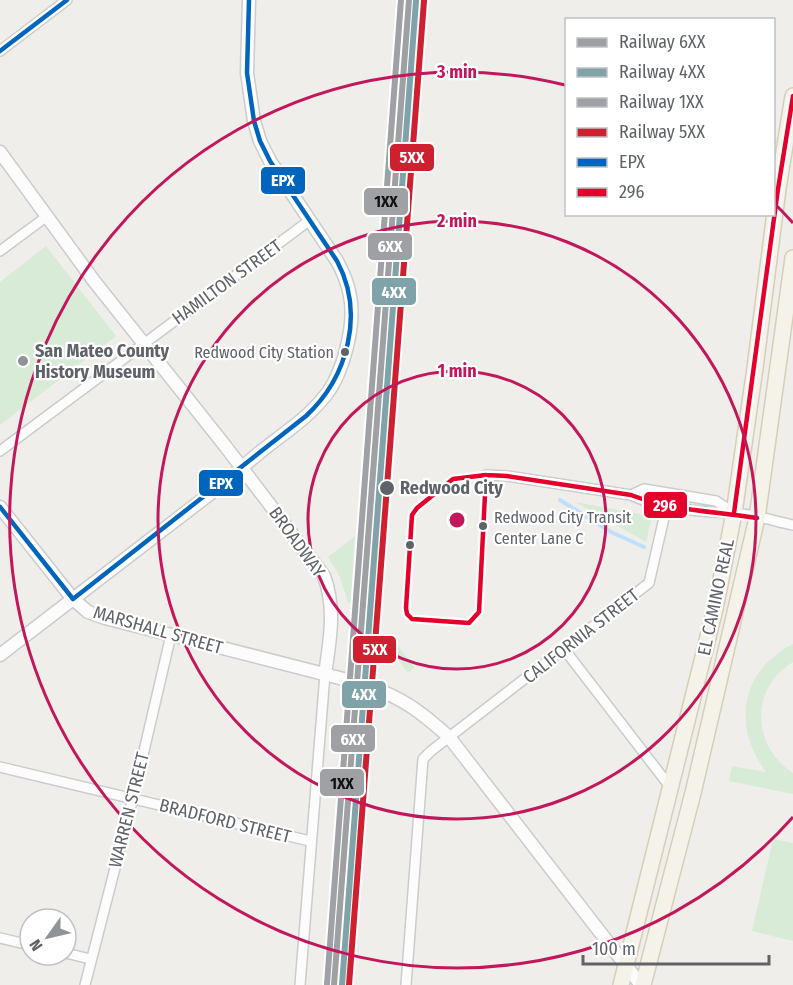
<svg xmlns="http://www.w3.org/2000/svg" width="793" height="985" font-family="'Fira Sans Condensed',sans-serif">
<rect width="100%" height="100%" fill="#efeeea"/>
<path fill="#d8ebd6" d="M46 246 116 336 0 425V282Z
M575 502 652 516 646 542Z
M355 536 351 603H348L340 577 328 557Z
M388 633 415 668 408 673 382 637Z
M793 644V662C749 689 752 746 793 773V794L729 781 732 766 766 772C732 726 740 671 793 644Z
M773 839 793 843V941L752 931Z"/>
<g fill="none" stroke-linecap="round" stroke-linejoin="round">
<path stroke="#bfe0f9" stroke-width="4" d="M560 500 611 532 644 547"/>
<g stroke="#cbcccc" stroke-width="12">
<path id="minor" d="M0 51 67 0
M0 251 46 217
M0 451 310 220
M486 475 507 476 631 495C660 509 701 512 733 513 752 514 774 521 793 525
M631 495 644 489 716 501 734 513
M564 649 671 788
M0 767 310 841
M0 938 30 945
M66 953 90 959
M85 985 133 798 171 635
M300 985 325 674
M406 985 423 759 431 751 649 583 667 505"/>
</g>
<g stroke="#cbcccc" stroke-width="15">
<path id="tertiary" d="M0 152 94 281 226 447 324 576C336 608 330 640 325 674
M0 507 73 599 88 612 105 618 367 685C404 699 420 711 449 737L641 985
M0 655 228 480C238 471 248 462 259 453 281 435 307 419 325 396 343 374 356 324 350 296 348 283 343 272 337 261L270 161 260 141 254 121 247 73 249 0"/>
</g>
<g stroke="#d7ceb8" stroke-width="18">
<path id="primary" d="M621 985 715 609 734 513 755 368 778 189 793 96
M643 985 693 793 757 518 793 258"/>
</g>
<use href="#minor" stroke="#fdfcfc" stroke-width="9"/>
<use href="#tertiary" stroke="#fdfcfc" stroke-width="12"/>
<use href="#primary" stroke="#f4f2e9" stroke-width="15"/>
<g stroke="#fff" stroke-width="9">
<path id="bus-1" d="M0 51 67 0
M0 507 73 599
M73 599 306 416C348 377 365 313 337 261L270 161 260 141 254 121 247 73 249 0"/>
</g>
<g stroke="#fff" stroke-width="9">
<path id="bus-2" d="M486 475 507 476 631 495C672 511 714 511 757 518
M486 475 479 612 469 623 412 619 407 614 406 608 412 515 417 508 453 479Z
M734 513 778 189 793 96"/>
</g>
<use href="#bus-1" stroke="#0065bd" stroke-width="4.5"/>
<use href="#bus-2" stroke="#e4002b" stroke-width="4.5"/>
<g stroke="#fff" stroke-width="10">
<path id="rail-1" d="M334 985 409 0"/>
</g>
<g stroke="#fff" stroke-width="10">
<path id="rail-2" d="M342 985 416 1"/>
</g>
<g stroke="#fff" stroke-width="10">
<path id="rail-3" d="M327 984 401 0"/>
</g>
<g stroke="#fff" stroke-width="10">
<path id="rail-4" d="M349 985 424 1"/>
</g>
<use href="#rail-1" stroke="#9ea0a3" stroke-width="6"/>
<use href="#rail-2" stroke="#7fa3a8" stroke-width="6"/>
<use href="#rail-3" stroke="#9fa1a4" stroke-width="6"/>
<use href="#rail-4" stroke="#ce202f" stroke-width="6"/>
</g>
<g fill="none" stroke="#c2185b" stroke-width="3">
<circle cx="457" cy="520" r="149"/>
<circle cx="457" cy="520" r="299"/>
<path d="M793 817A448 448 0 1 1 565 85M774 203A448 448 0 0 1 793 223"/>
</g>
<g fill="#5f6368" stroke="#fff" stroke-width="2">
<circle cx="345" cy="352" r="5"/>
<circle cx="387" cy="488" r="8"/>
<circle cx="483" cy="526" r="5"/>
<circle cx="410" cy="545" r="5"/>
</g>
<circle fill="#919496" stroke="#fff" stroke-width="2" cx="23" cy="361" r="6"/>
<g text-anchor="middle" stroke-width="4.5" stroke-linejoin="round" paint-order="stroke">
<g font-size="16" fill="#5f6368" stroke="#fff" text-anchor="end">
<text x="334" y="358">Redwood City Station</text>
<text x="494" y="523" text-anchor="start">Redwood City Transit<tspan x="494" dy="21">Center Lane C</tspan></text>
</g>
<g font-size="18" fill="#5f6368" stroke="#fff">
<text transform="translate(227 282) rotate(-36)" y="6">HAMILTON STREET</text>
<text transform="translate(297 542) rotate(54)" y="6">BROADWAY</text>
<text transform="translate(716 597) rotate(-78)" y="6">EL CAMINO REAL</text>
<text transform="translate(158 630) rotate(16)" y="6">MARSHALL STREET</text>
<text transform="translate(581 636) rotate(-38)" y="6">CALIFORNIA STREET</text>
<text transform="translate(129 810) rotate(-76)" y="6">WARREN STREET</text>
<text transform="translate(225 821) rotate(14)" y="6">BRADFORD STREET</text>
</g>
<g font-size="18" font-weight="bold" fill="#5f6368" stroke="#fff" text-anchor="start">
<text x="35" y="357">San Mateo County<tspan x="35" dy="21">History Museum</tspan></text>
</g>
<g font-size="18" font-weight="bold" fill="#5f6368" stroke="#fff" text-anchor="start">
<text x="400" y="494">Redwood City</text>
</g>
</g>
<circle cx="457" cy="520" r="9" fill="#c2185b" stroke="#fff" stroke-width="3"/>
<g font-size="18" text-anchor="middle" font-weight="bold" fill="#c2185b" stroke="#fff" stroke-width="4.5" stroke-linejoin="round" paint-order="stroke">
<text x="457" y="78">3 min</text>
<text x="457" y="227">2 min</text>
<text x="457" y="377">1 min</text>
</g>
<g stroke="#fff" stroke-width="2">
<rect x="389" y="143" width="46" height="29" rx="6" fill="#ce202f"/>
<rect x="260" y="166" width="46" height="29" rx="6" fill="#0065bd"/>
<rect x="363" y="187" width="46" height="29" rx="6" fill="#9fa1a4"/>
<rect x="367" y="232" width="46" height="29" rx="6" fill="#9ea0a3"/>
<rect x="371" y="277" width="46" height="29" rx="6" fill="#7fa3a8"/>
<rect x="198" y="469" width="46" height="28" rx="6" fill="#0065bd"/>
<rect x="643" y="491" width="45" height="28" rx="6" fill="#e4002b"/>
<rect x="352" y="635" width="45" height="29" rx="6" fill="#ce202f"/>
<rect x="341" y="680" width="46" height="29" rx="6" fill="#7fa3a8"/>
<rect x="330" y="724" width="46" height="29" rx="6" fill="#9ea0a3"/>
<rect x="319" y="768" width="46" height="29" rx="6" fill="#9fa1a4"/>
</g>
<g font-size="16" text-anchor="middle" font-weight="bold" fill="#fff">
<text x="412" y="163">5XX</text>
<text x="283" y="186">EPX</text>
<text x="390" y="252">6XX</text>
<text x="394" y="298">4XX</text>
<text x="221" y="489">EPX</text>
<text x="665" y="511">296</text>
<text x="375" y="655">5XX</text>
<text x="364" y="700">4XX</text>
<text x="353" y="745">6XX</text>
</g>
<g font-size="16" text-anchor="middle" font-weight="bold" fill="#111">
<text x="386" y="207">1XX</text>
<text x="342" y="789">1XX</text>
</g>
<rect x="565" y="18" width="210" height="198" fill="#ffffff" stroke="#bfc1c3" stroke-width="1.5"/>
<rect x="577" y="38" width="30" height="9" fill="#9ea0a3" stroke="#bfc1c3" stroke-width="1.5"/>
<text x="619" y="48" font-size="18" fill="#5f6368">Railway 6XX</text>
<rect x="577" y="68" width="30" height="9" fill="#7fa3a8" stroke="#bfc1c3" stroke-width="1.5"/>
<text x="619" y="78" font-size="18" fill="#5f6368">Railway 4XX</text>
<rect x="577" y="98" width="30" height="9" fill="#9fa1a4" stroke="#bfc1c3" stroke-width="1.5"/>
<text x="619" y="108" font-size="18" fill="#5f6368">Railway 1XX</text>
<rect x="577" y="128" width="30" height="9" fill="#ce202f" stroke="#bfc1c3" stroke-width="1.5"/>
<text x="619" y="138" font-size="18" fill="#5f6368">Railway 5XX</text>
<rect x="577" y="158" width="30" height="9" fill="#0065bd" stroke="#bfc1c3" stroke-width="1.5"/>
<text x="619" y="168" font-size="18" fill="#5f6368">EPX</text>
<rect x="577" y="188" width="30" height="9" fill="#e4002b" stroke="#bfc1c3" stroke-width="1.5"/>
<text x="619" y="198" font-size="18" fill="#5f6368">296</text>
<g transform="translate(48 937) rotate(236)"><circle r="28" fill="#ffffff" stroke="#bfc1c3" stroke-width="1.5"/>
<path d="M0-4.5L10 22L0 15L-10 22Z" fill="#919496"/>
<text y="-9" font-size="16" font-weight="bold" text-anchor="middle" fill="#5f6368">N</text>
</g>
<path d="M583 955v9h186v-9" fill="none" stroke="#5f6368" stroke-width="3"/>
<text x="592" y="955" font-size="18" fill="#5f6368" stroke="#ffffff" stroke-width="4.5" paint-order="stroke">100 m</text>
</svg>
